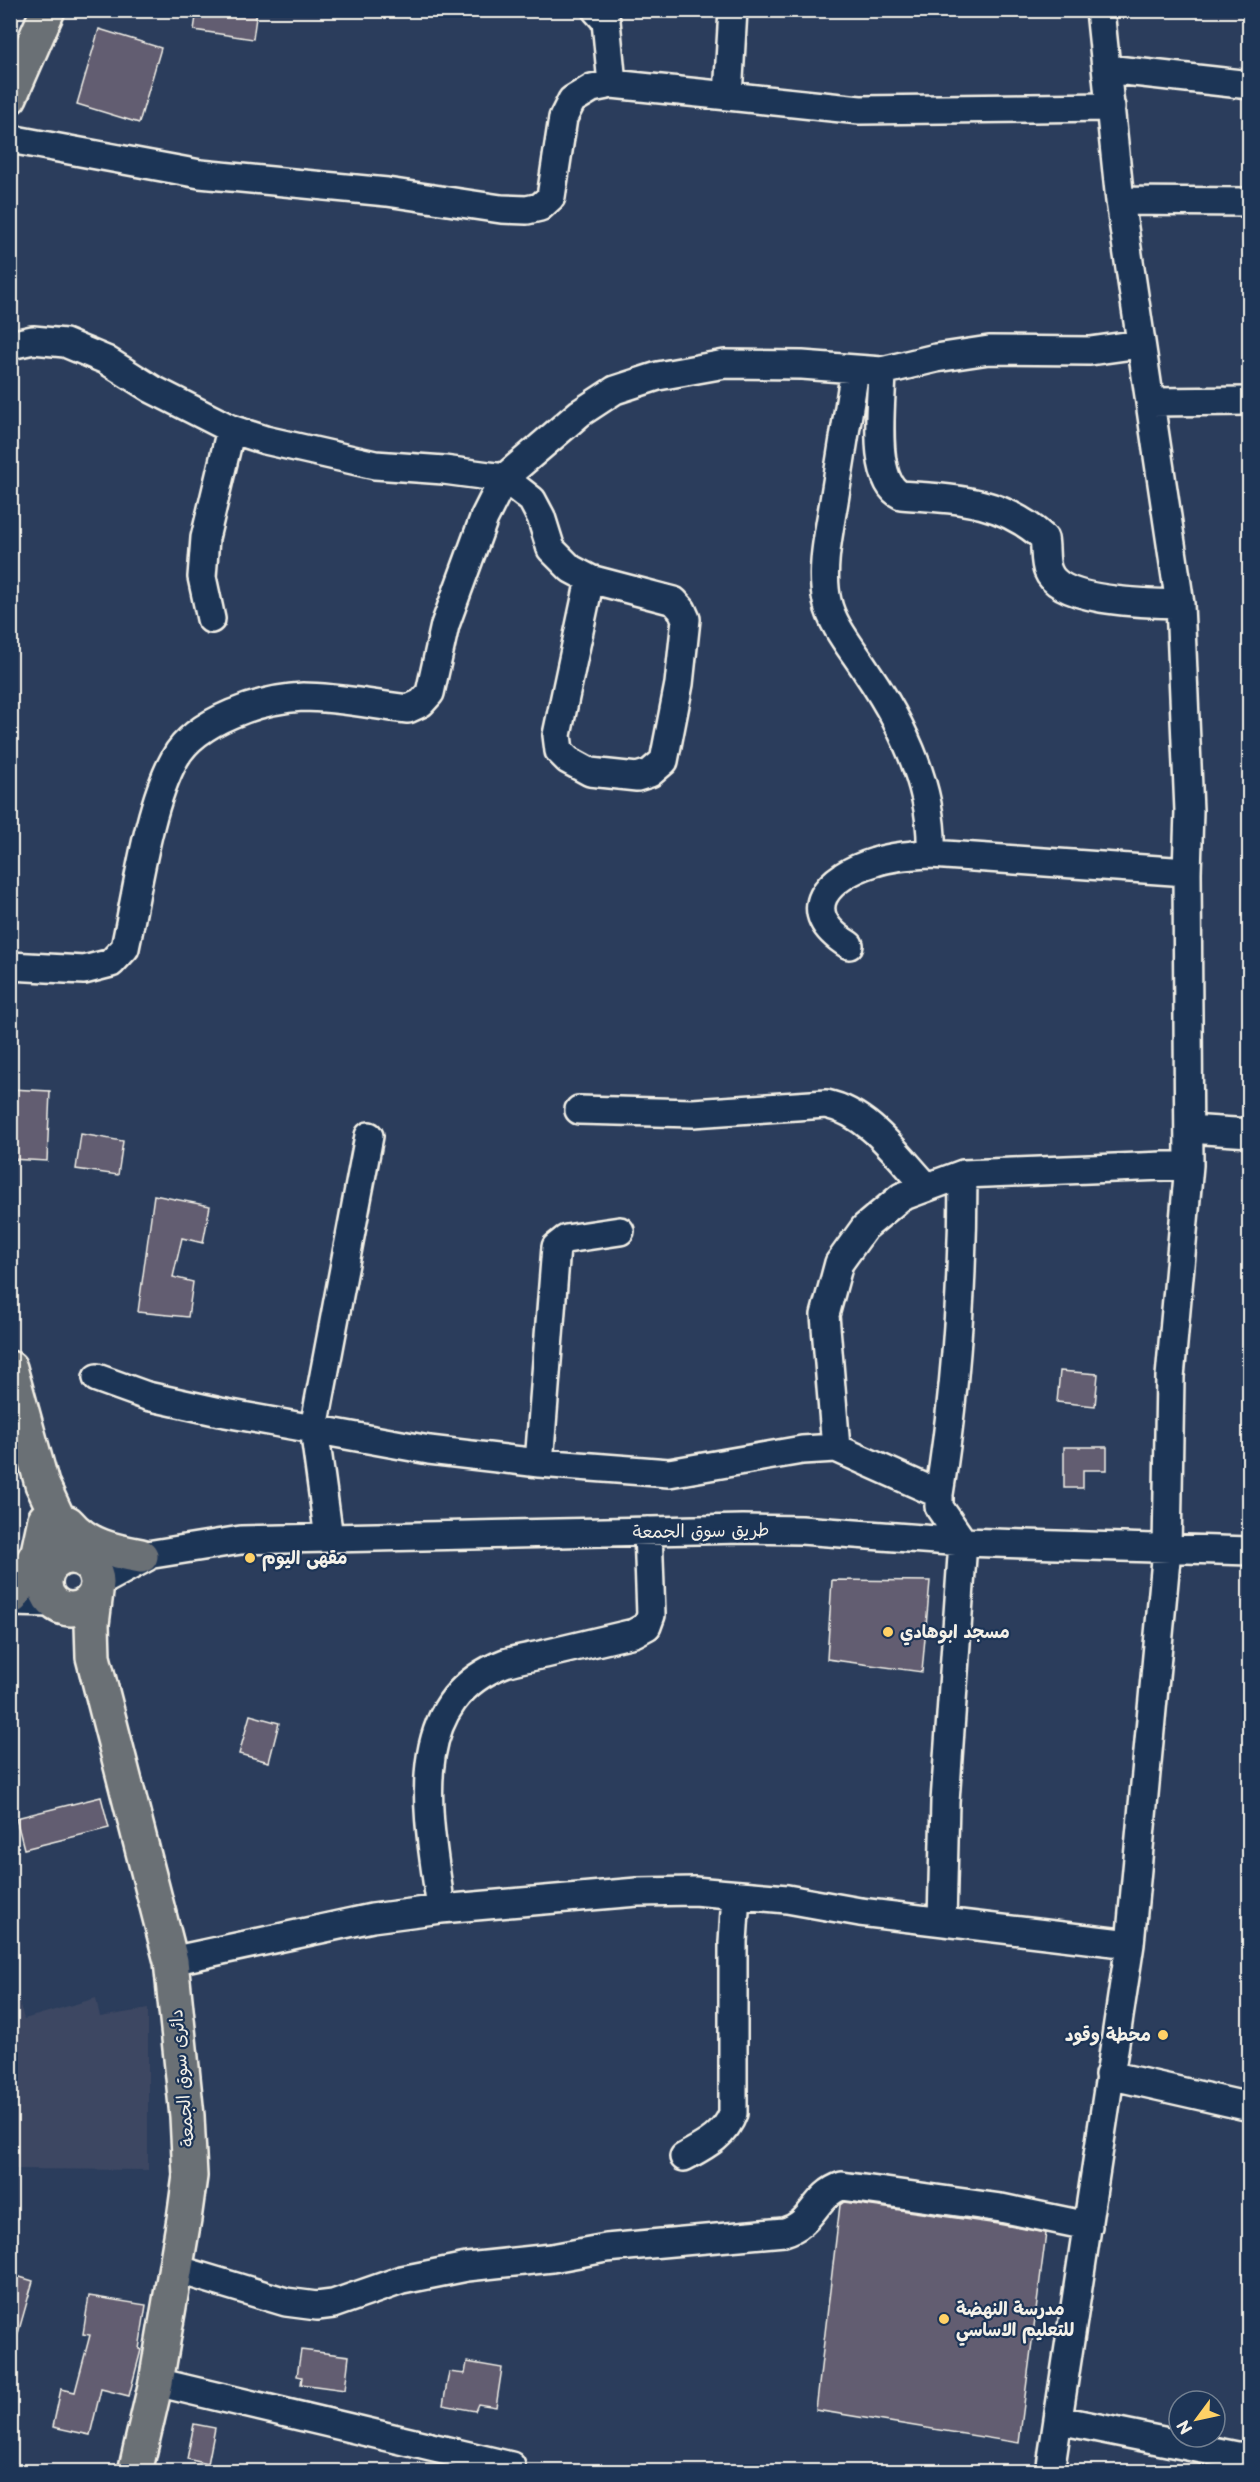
<svg xmlns="http://www.w3.org/2000/svg" width="1260" height="2482" font-family="'Playpen Sans','Playpen Sans Arabic',sans-serif">
<rect width="100%" height="100%" fill="#2b3d5c"/>
<filter id="ink" filterUnits="userSpaceOnUse"><feTurbulence type="fractalNoise" baseFrequency=".0167" numOctaves="2"/><feDisplacementMap in="SourceGraphic" scale="12" xChannelSelector="R" yChannelSelector="G"/><feConvolveMatrix kernelMatrix="1 2 1 2 8 2 1 2 1" color-interpolation-filters="sRGB"/></filter>
<g filter="url(#ink)">
<path fill="#3c4762" d="M10 1969 24 2019 96 1998 100 2017 148 2009V2170L11 2169Z"/>
<path fill="#625d71" stroke="#f4f1e8" stroke-width="1.5" d="M197 10H257L253 39 194 30Z
M99 29 161 48 139 123 77 104Z
M10 1089 50 1091 47 1161 10 1159Z
M81 1134 123 1141 118 1175 76 1169Z
M154 1195 210 1206 203 1243 182 1238 173 1277 193 1282 188 1317 138 1312Z
M1060 1371 1098 1374 1095 1406 1057 1402Z
M1064 1447H1107V1470H1083V1488H1064Z
M832 1580 930 1581 922 1672 827 1659Z
M250 1715 279 1723 269 1762 239 1754Z
M101 1797 109 1828 24 1849 16 1818Z
M844 2202 998 2224 1046 2233 1019 2443 816 2410 840 2205Z
M10 2274 33 2281 15 2344 10 2343Z
M89 2296 146 2305 139 2349 141 2350 129 2396 101 2389 90 2435 53 2427 61 2389 75 2392 90 2335 83 2334Z
M301 2350 349 2356 345 2390 301 2384 302 2377 297 2376Z
M467 2362 502 2368 496 2407 478 2404 475 2411 443 2405 449 2372 465 2374Z
M194 2424 215 2428 208 2464 187 2459Z"/>
<g fill="none" stroke-linecap="round" stroke-linejoin="round">
<g stroke="#f4f1e8" stroke-width="32">
<path id="minor" d="M596 10 606 21 612 84
M1107 69 1250 85
M728 96 860 110 1111 107
M10 139 200 174 387 192 501 209 527 210 540 207 551 197 563 118 572 100 592 88 612 84 728 96 733 10
M1120 201 1250 202
M10 345 33 340 65 343 106 360 152 389 231 429 265 440 375 465 444 470 504 478 532 500 541 517 551 549 571 569 590 579
M855 370C848 414 841 458 834 501 829 532 820 570 827 601 832 626 854 651 867 672 903 725 934 788 931 854L1187 872
M882 371C882 400 870 481 901 495 955 499 1001 499 1044 538 1046 548 1044 562 1048 571 1060 603 1151 603 1180 604
M1151 402 1250 401
M590 579 674 601 682 610 686 619 679 684 664 761 650 773 637 777 590 772 568 760 559 751 557 735Z
M211 619 202 577 205 538 231 429
M849 945C794 911 828 876 875 862 893 856 913 855 931 854
M10 966 84 970 111 963 125 948C137 893 148 806 175 758 196 720 262 699 303 697 337 697 374 705 408 709L421 703 430 693 445 625 484 518 504 478 580 413 615 390 658 376 725 364 802 365 882 371 936 358 989 350 1090 351 1140 344
M579 1110 693 1113 826 1104C869 1113 897 1155 926 1186
M1189 1129 1250 1133
M97 1378 147 1396 220 1412 429 1450 539 1463 669 1473 802 1450 836 1448 825 1315 839 1263 865 1227 901 1197 963 1174 1189 1165
M836 1448 939 1494V1507L963 1542 945 1802 942 1921
M539 1463 556 1247 566 1239 620 1231
M939 1494C956 1389 963 1280 963 1174
M329 1538 314 1428 369 1136
M122 1559 241 1540 743 1529 801 1530 963 1542 1250 1551
M97 1584 147 1557
M10 1602 54 1603
M441 1909C430 1824 400 1703 505 1663 517 1659 532 1657 545 1654 575 1647 605 1640 634 1633L647 1626 651 1615 648 1531
M171 1961 372 1918 441 1909 637 1892 694 1891 787 1899 860 1912 1130 1944
M1109 2075 1250 2107
M684 2157C704 2146 725 2136 733 2113V1942L736 1895
M176 2269 286 2302 317 2306 333 2304 402 2280 467 2267 552 2258 606 2248 784 2232C814 2224 814 2195 842 2186L1001 2208 1088 2226
M156 2382 511 2466
M1059 2420 1237 2456H1250
M1050 2472 1130 1944 1167 1549 1170 1377 1189 1165 1187 872 1189 811 1180 604 1120 201 1100 10"/>
</g>
<g stroke="#f4f1e8" stroke-width="38">
<path id="major" d="M10 97 48 10
M10 1368 42 1484 76 1557
M68 1523C87 1546 114 1551 141 1556
M45 1583a26 26 0 1 1 52 0a26 26 0 1 1-52 0Z
M96 1592 92 1624 93 1657 171 1961 187 2116 190 2176 184 2219 156 2382 135 2472
M12 1597 38 1552 45 1519"/>
</g>
<use href="#minor" stroke="#1d3557" stroke-width="27"/>
<use href="#major" stroke="#6b6f75" stroke-width="33"/>
</g>
</g>
<g fill="#ffd166" stroke="#1d3557" stroke-width="2">
<circle cx="250" cy="1558" r="6"/>
<circle cx="888" cy="1632" r="6"/>
<circle cx="1163" cy="2035" r="6"/>
<circle cx="944" cy="2319" r="6"/>
</g>
<g text-anchor="middle" stroke-width="4.5" stroke-linejoin="round" paint-order="stroke">
<g font-size="18" fill="#f4f1e8" stroke="#1d3557">
<text transform="translate(701 1531) rotate(-1)" y="6">طريق سوق الجمعة</text>
<text transform="translate(182 2078) rotate(-95)" y="6">دائرى سوق الجمعة</text>
</g>
<g font-size="18" font-weight="bold" fill="#f4f1e8" stroke="#1d3557" text-anchor="start">
<text x="262" y="1564">مقهى اليوم</text>
<text x="900" y="1638">مسجد ابوهادي</text>
<text x="1151" y="2041" text-anchor="end">محطة وقود</text>
<text x="956" y="2315">مدرسة النهضة<tspan x="956" dy="21">للتعليم الاساسي</tspan></text>
</g>
</g>
<rect width="1260" height="2482" fill="none" stroke="#1d3557" stroke-width="36"/>
<rect x="18" y="18" width="1224" height="2446" fill="none" stroke="#f4f1e8" stroke-width="2" filter="url(#ink)"/>
<g transform="translate(1197 2419) rotate(237)"><circle r="28" fill="#1d3557" stroke="#738091" stroke-width="1.5"/>
<path d="M0-4.5L10 22L0 15L-10 22Z" fill="#ffd166"/>
<text y="-9" font-size="16" font-weight="bold" text-anchor="middle" fill="#f4f1e8">N</text>
</g>
</svg>
